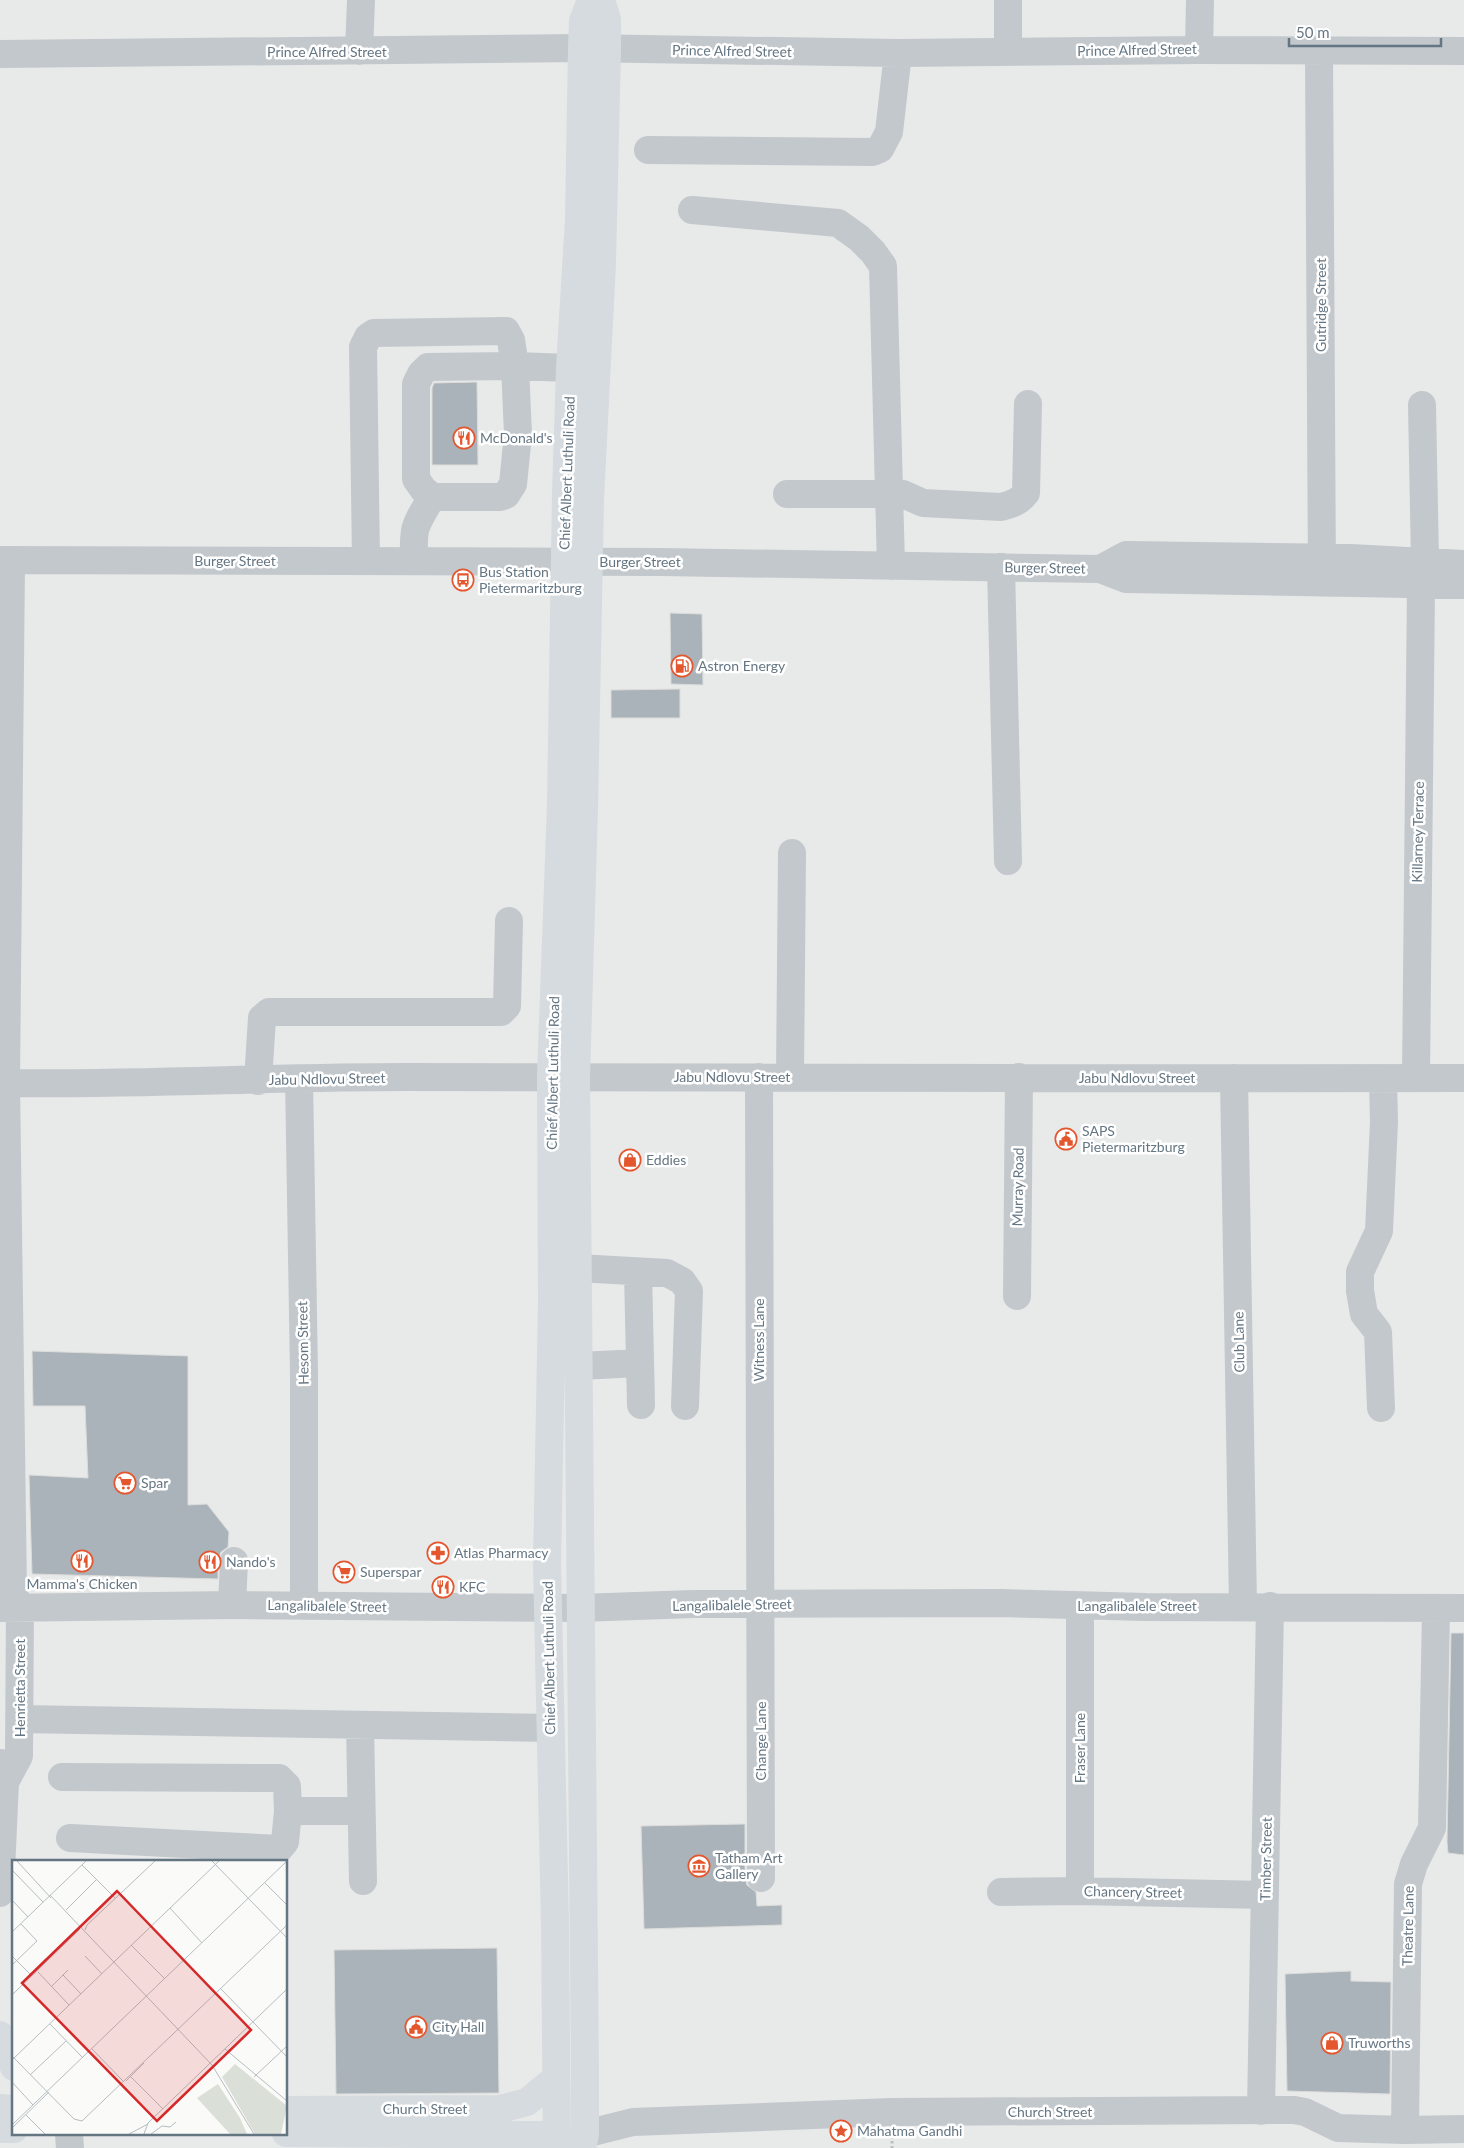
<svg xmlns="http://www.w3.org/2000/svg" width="1464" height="2148" font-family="Lato,sans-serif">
<rect width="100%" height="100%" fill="#fafaf8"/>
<path fill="#e8e9e9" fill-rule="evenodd" d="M0 0H1464V2148H0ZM14 1862H286V2134H14Z"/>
<path fill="#aab3b9" stroke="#dcdcda" d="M477 382 478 465H432V388L434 383Z
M670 613 702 614 703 685 671 684Z
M680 689V718H611V690Z
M32 1351 188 1356V1505L207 1504 229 1532 228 1547 221 1552 218 1560V1579L32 1574 29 1475 88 1478 85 1406H33Z
M1451 1633H1464V1855L1448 1853 1447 1842Z
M745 1824V1878L747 1885 756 1892 757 1906 782 1905V1925L644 1929 641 1826Z
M497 1948 499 2093 336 2094 334 1950Z
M1351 1971V1981L1391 1982 1390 2094 1287 2091 1285 1974Z"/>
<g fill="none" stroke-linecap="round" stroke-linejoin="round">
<path stroke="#bbbfc2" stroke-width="3" stroke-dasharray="2.5 2.5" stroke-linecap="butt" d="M892 2136V2148"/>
<path stroke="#c3c8cc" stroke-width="28" d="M1199 50 1200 0
M359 51 361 0
M1319 51 1322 583
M1008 52V0
M0 54 582 48 898 53 1199 50 1464 51
M648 150 873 152 880 149 889 132 898 53
M692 210 838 223 859 238 873 252 883 266 891 566
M515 366 518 434 513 484 506 495 500 497H432L423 489 416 479V384L421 374 428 367Z
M1422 405 1425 562
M787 494H903L923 503 1001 507C1012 504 1019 502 1026 493L1028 404
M0 560 661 562 1100 569 1126 579 1464 585
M366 561 363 347 368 337 374 333 506 331 511 340 515 366 570 368
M414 561C413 526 414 527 432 497
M1001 567 1008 861
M1100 569 1126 555 1350 558 1464 564
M759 1077 761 1878
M790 1077 792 853
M1234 1078 1243 1606
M1416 1078 1421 585
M299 1079 304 1373V1606
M258 1081 262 1018 269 1012H501L507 1006 509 921
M0 1083C135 1085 270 1077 405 1077 758 1077 1111 1079 1464 1078
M578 1268 667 1273 682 1281 689 1291 685 1406
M638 1272 641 1405
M1017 1296 1019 1077
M579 1366 640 1363
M1381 1408 1378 1332 1364 1314 1360 1291V1272L1379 1231 1384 1122 1383 1080
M232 1605 234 1561
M1080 1606V1891
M0 1608 232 1605 580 1608 693 1604 1001 1603 1146 1607 1464 1608
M20 1719 550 1728
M360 1725 363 1881
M62 1777 279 1778 287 1786 288 1811
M5 1782 19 1756 20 1608 13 1592 6 1083 11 560
M70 1838 279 1849 285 1842 288 1811H361
M1001 1892 1080 1891 1265 1895
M0 1893 5 1782 1 1763
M1261 2111 1270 1606
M1405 2130 1408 1884 1414 1864 1432 1828 1436 1608
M69 2134 70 2148
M585 2134 633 2122 892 2112 1294 2110 1305 2112 1338 2128 1405 2130 1464 2129"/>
<path stroke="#d6dbdf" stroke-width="28" d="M0 2035 14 2067
M0 2108 14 2109
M286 2110 500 2109 527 2102 555 2079
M0 2129H14
M286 2133 557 2135
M557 2148 555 1925 547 1563 552 1302 551 1077 561 804 566 494 570 368 579 219 582 48 583 21 591 0
M582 2148 585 2134V2072L576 1078 584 809 590 499 602 263 607 49V19L601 0"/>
</g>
<defs>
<g id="restaurant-ring" transform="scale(1.125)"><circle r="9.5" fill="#fff" stroke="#e4572e" stroke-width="1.5"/><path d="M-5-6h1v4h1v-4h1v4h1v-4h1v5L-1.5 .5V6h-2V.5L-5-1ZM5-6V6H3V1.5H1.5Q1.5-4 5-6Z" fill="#e4572e"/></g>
<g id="bus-ring" transform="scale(1.125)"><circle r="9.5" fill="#fff" stroke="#e4572e" stroke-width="1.5"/><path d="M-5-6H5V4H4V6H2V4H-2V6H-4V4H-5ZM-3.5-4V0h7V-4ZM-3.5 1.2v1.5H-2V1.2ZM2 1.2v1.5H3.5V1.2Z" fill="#e4572e"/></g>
<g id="fuel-ring" transform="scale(1.125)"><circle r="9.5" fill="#fff" stroke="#e4572e" stroke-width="1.5"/><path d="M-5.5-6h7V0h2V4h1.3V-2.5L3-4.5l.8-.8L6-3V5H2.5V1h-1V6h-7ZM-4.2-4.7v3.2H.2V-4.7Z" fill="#e4572e"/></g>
<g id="civic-ring" transform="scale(1.125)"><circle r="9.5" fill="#fff" stroke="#e4572e" stroke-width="1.5"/><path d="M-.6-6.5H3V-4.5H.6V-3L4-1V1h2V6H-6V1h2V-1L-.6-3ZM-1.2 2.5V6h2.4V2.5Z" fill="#e4572e"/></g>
<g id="shop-ring" transform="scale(1.125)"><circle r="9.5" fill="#fff" stroke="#e4572e" stroke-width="1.5"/><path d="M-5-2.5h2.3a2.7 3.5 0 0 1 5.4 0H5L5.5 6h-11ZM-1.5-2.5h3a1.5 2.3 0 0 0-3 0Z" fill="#e4572e"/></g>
<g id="supermarket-ring" transform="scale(1.125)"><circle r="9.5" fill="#fff" stroke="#e4572e" stroke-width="1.5"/><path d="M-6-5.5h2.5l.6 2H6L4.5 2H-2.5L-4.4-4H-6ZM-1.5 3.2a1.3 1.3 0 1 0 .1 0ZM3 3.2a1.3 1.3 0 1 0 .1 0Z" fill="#e4572e"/></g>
<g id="pharmacy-ring" transform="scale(1.125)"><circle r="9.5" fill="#fff" stroke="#e4572e" stroke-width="1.5"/><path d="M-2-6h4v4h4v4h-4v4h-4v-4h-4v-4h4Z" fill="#e4572e"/></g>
<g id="museum-ring" transform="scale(1.125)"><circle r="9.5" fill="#fff" stroke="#e4572e" stroke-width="1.5"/><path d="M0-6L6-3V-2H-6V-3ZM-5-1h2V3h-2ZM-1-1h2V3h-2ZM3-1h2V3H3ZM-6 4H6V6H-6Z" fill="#e4572e"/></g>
<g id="sight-ring" transform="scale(1.125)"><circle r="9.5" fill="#fff" stroke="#e4572e" stroke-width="1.5"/><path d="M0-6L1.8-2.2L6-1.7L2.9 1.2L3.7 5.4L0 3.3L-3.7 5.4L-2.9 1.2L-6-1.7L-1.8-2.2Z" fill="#e4572e"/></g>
</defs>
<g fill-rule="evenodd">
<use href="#restaurant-ring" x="464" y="438"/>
<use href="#bus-ring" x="463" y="580"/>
<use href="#fuel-ring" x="682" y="666"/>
<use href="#civic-ring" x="1066" y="1139"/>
<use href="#shop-ring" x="630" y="1160"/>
<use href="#supermarket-ring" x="125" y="1483"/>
<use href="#pharmacy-ring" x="438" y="1553"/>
<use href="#restaurant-ring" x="82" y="1561"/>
<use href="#restaurant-ring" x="210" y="1562"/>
<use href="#supermarket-ring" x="344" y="1572"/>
<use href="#restaurant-ring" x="443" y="1587"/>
<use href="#museum-ring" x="699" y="1866"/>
<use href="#civic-ring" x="416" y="2027"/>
<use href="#shop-ring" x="1332" y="2043"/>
<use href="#sight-ring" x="841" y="2131"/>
</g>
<g text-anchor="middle" stroke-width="5" stroke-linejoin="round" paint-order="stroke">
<g font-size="14" fill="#657683" stroke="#fff">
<text transform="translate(1137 50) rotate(-1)" y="5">Prince Alfred Street</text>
<text transform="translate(732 51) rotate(1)" y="5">Prince Alfred Street</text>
<text x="327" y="57">Prince Alfred Street</text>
<text transform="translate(1321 305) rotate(-90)" y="5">Gutridge Street</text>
<text transform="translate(567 473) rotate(-88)" y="5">Chief Albert Luthuli Road</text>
<text x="235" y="566">Burger Street</text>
<text x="640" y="567">Burger Street</text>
<text transform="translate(1045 568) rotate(1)" y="5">Burger Street</text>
<text transform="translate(1418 832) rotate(-89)" y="5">Killarney Terrace</text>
<text transform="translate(553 1073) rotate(-89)" y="5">Chief Albert Luthuli Road</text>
<text x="732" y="1082">Jabu Ndlovu Street</text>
<text x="1137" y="1083">Jabu Ndlovu Street</text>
<text transform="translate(327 1079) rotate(-1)" y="5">Jabu Ndlovu Street</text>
<text transform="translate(1018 1187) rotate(-89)" y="5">Murray Road</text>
<text transform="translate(759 1340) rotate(-90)" y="5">Witness Lane</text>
<text transform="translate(1239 1342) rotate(-91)" y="5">Club Lane</text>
<text transform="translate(303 1343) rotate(-91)" y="5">Hesom Street</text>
<text transform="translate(732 1605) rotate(-1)" y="5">Langalibalele Street</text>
<text transform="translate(327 1606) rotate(1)" y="5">Langalibalele Street</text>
<text x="1137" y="1611">Langalibalele Street</text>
<text transform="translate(549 1658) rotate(-91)" y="5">Chief Albert Luthuli Road</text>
<text transform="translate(20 1688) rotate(-90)" y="5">Henrietta Street</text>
<text transform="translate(761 1741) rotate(-90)" y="5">Change Lane</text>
<text transform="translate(1080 1748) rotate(-90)" y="5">Fraser Lane</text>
<text transform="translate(1266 1859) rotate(-89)" y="5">Timber Street</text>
<text transform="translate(1133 1892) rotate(1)" y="5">Chancery Street</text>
<text transform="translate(1408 1926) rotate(-89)" y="5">Theatre Lane</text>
<text x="425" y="2114">Church Street</text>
<text x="1050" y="2117">Church Street</text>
</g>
<g font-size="14" fill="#657683" stroke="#fff" text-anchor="start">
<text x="480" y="443">McDonald's</text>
<text x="479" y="577">Bus Station<tspan x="479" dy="16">Pietermaritzburg</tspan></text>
<text x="698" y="671">Astron Energy</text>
<text x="1082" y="1136">SAPS<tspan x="1082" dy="16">Pietermaritzburg</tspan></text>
<text x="646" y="1165">Eddies</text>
<text x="141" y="1488">Spar</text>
<text x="454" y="1558">Atlas Pharmacy</text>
<text x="226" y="1567">Nando's</text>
<text x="360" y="1577">Superspar</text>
<text x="82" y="1589" text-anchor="middle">Mamma's Chicken</text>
<text x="459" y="1592">KFC</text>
<text x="715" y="1863">Tatham Art<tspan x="715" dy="16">Gallery</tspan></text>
<text x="432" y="2032">City Hall</text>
<text x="1348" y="2048">Truworths</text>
<text x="857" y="2136">Mahatma Gandhi</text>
</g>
</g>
<g transform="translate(12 1860)">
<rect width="275" height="275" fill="#fafaf8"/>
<path d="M223 204 275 246 269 274H243L210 217ZM206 224 228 258 235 274H218L185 238Z" fill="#dadfd7"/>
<path fill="none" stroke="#b5bdc2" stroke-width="1" d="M5 1 39 38M200 1 275 78M70 5 103 38M0 10 31 42M253 23 275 45M108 33 129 56M38 35 200 205 242 274M0 40 16 57M158 48 190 83M54 50 84 20M128 55 204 135M73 70 75 65 143 1M0 72 74 1M119 85 153 119M0 96 20 116M73 96 90 114M0 105 25 81 9 64M26 112 57 145M51 115 69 134M39 127 56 110M209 129 275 197M0 135 68 69M38 164 71 198M80 189 111 221M213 189 275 241M0 196 62 259 70 261 275 65M0 200 207 1M18 215 54 181M117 215 151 249M242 217 275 186M114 221 132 203M0 222 21 245M14 255 33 274M0 265 275 1M0 268 37 232M117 274 136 264M132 274 136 263 275 129M139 274 150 266 158 267 164 262"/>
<path fill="#d62828" fill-opacity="0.15" stroke="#d62828" stroke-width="2.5" d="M105 31 239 170 145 261 10 123Z"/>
<rect width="275" height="275" fill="none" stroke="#657683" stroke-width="2.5"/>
</g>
<path d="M1289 38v8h152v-8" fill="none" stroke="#657683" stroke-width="2.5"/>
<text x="1296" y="38" font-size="15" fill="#657683" stroke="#ffffff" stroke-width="4" paint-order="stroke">50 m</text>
</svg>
